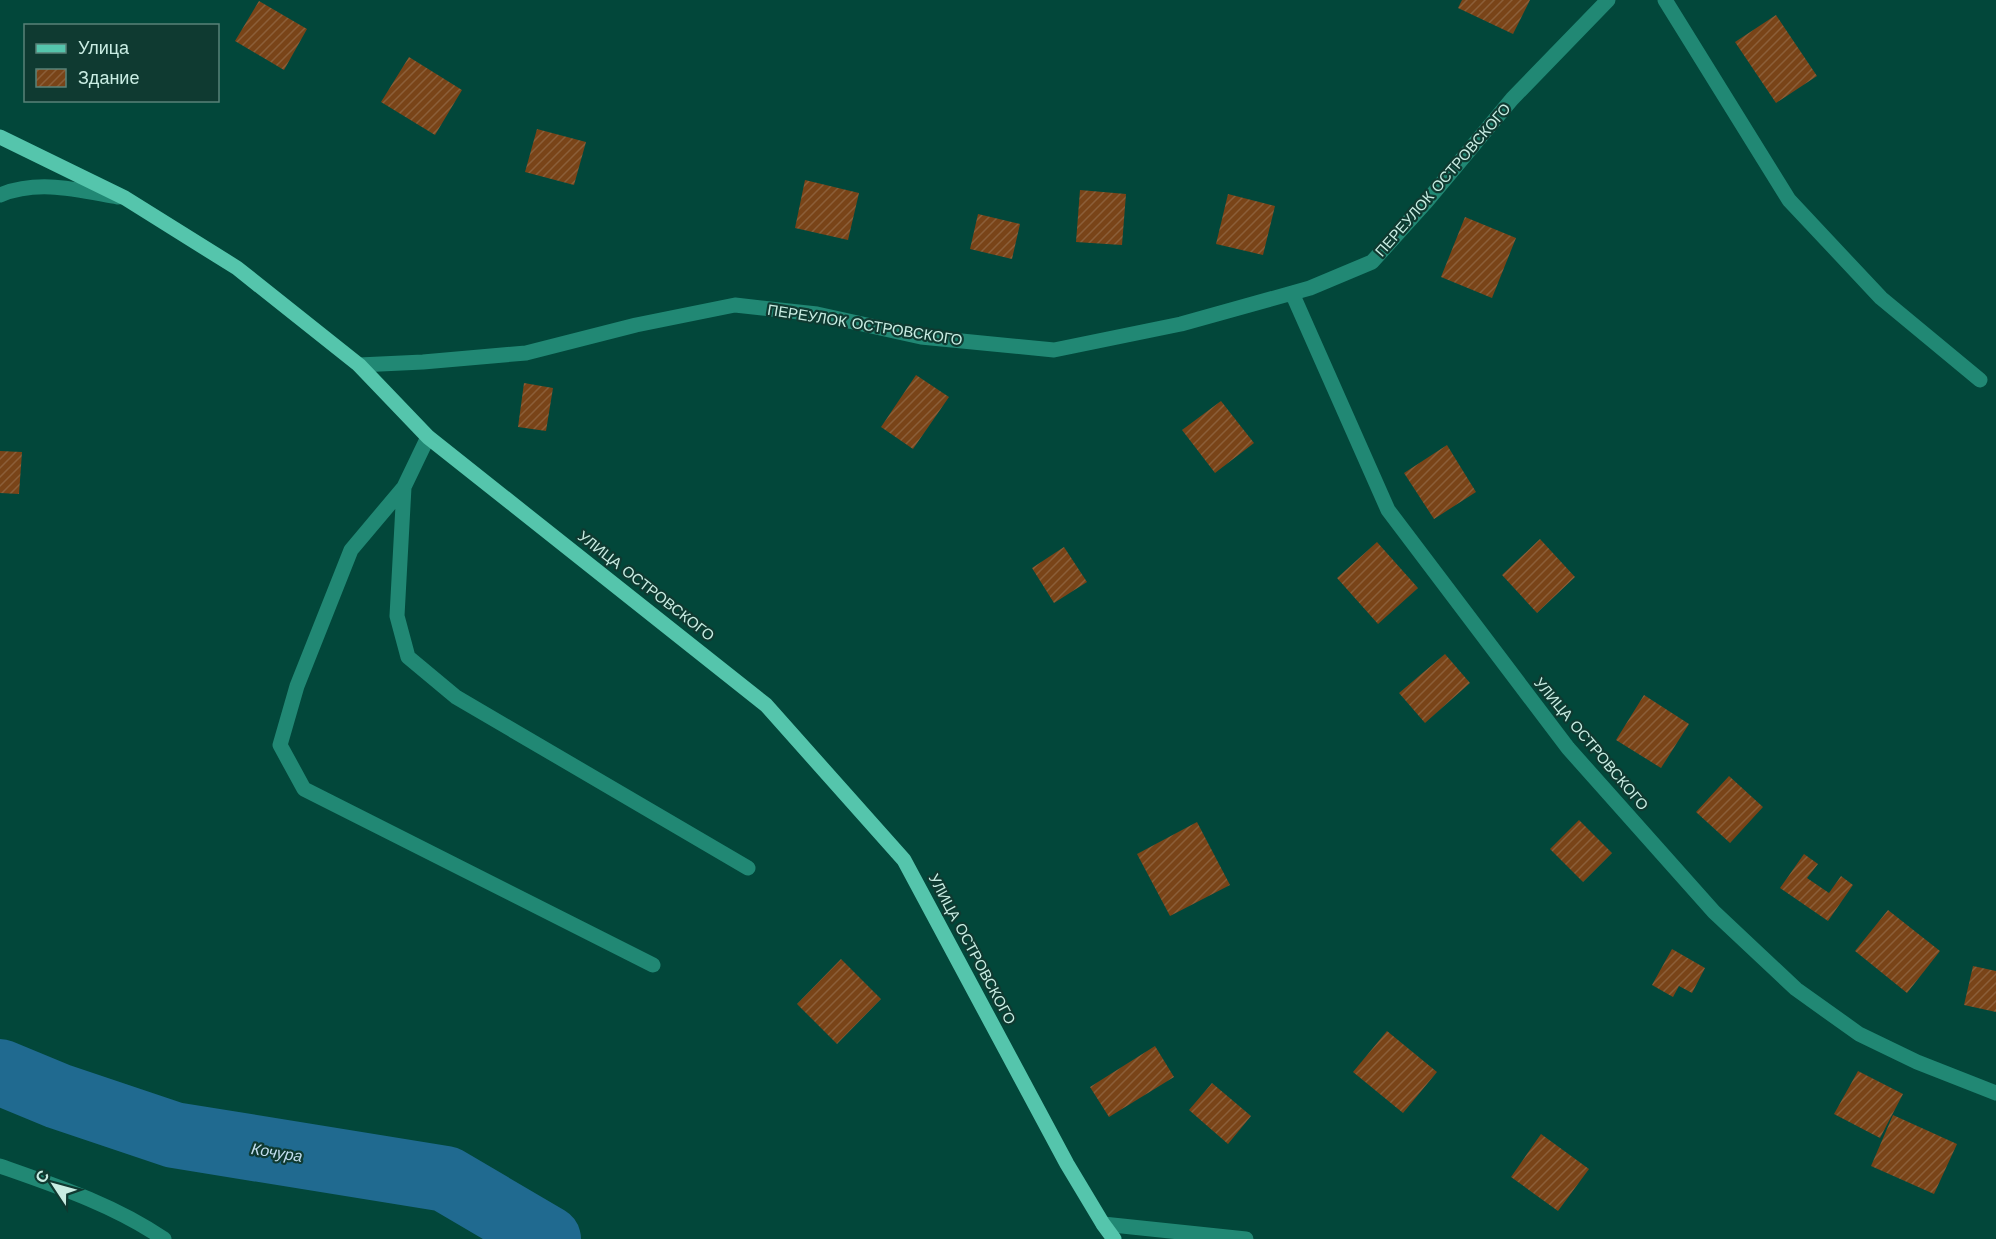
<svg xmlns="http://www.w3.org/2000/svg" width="1996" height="1239" font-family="'Work Sans',sans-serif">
<defs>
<pattern id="building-hatch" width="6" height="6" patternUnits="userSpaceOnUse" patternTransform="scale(1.5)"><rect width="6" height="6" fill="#794418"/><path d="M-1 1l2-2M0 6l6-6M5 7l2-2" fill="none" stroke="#8b5f39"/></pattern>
</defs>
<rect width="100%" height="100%" fill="#02473a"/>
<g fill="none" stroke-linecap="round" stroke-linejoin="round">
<path stroke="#206a90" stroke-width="66" d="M0 1072 58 1096 174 1135 446 1179 548 1239"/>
</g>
<path fill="url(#building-hatch)" d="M1462 0H1530L1513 34 1458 8Z
M259 1 307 29 284 70 235 41Z
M1776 15 1817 76 1776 103 1735 42Z
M409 57 462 90 435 135 381 102Z
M537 129 586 142 574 185 525 172Z
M805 180 859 193 848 240 795 228Z
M1080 190 1126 194 1122 245 1076 242Z
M1228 194 1275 206 1263 255 1216 244Z
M978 214 1020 224 1012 259 970 249Z
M1465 217 1516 238 1492 298 1441 277Z
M916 375 949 397 913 449 881 427Z
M524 383 553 388 546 431 518 427Z
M1221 401 1254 443 1215 473 1182 430Z
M1447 445 1476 492 1434 519 1404 473Z
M0 451 22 452 19 494 0 493Z
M1540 539 1575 577 1537 613 1502 575Z
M1377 542 1418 588 1378 624 1337 578Z
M1064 547 1087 582 1054 603 1032 568Z
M1445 654 1470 683 1425 723 1399 693Z
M1644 695 1689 724 1661 768 1616 740Z
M1729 776 1763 807 1730 843 1696 812Z
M1579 820 1612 853 1583 882 1550 849Z
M1197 822 1230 885 1170 916 1137 854Z
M1804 854 1818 864 1807 878 1829 893 1841 876 1853 885 1828 921 1780 888Z
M1888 910 1940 951 1907 993 1855 951Z
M1672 949 1705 968 1692 993 1679 986 1673 997 1652 985Z
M841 959 881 999 837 1044 797 1004Z
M1973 966 1996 971V1012L1964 1005Z
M1387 1031 1437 1072 1403 1113 1353 1072Z
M1155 1046 1174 1077 1109 1117 1090 1087Z
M1858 1071 1903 1094 1880 1138 1834 1114Z
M1212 1083 1251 1116 1228 1144 1189 1110Z
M1893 1115 1957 1144 1934 1194 1871 1166Z
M1541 1134 1589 1169 1558 1211 1511 1177Z"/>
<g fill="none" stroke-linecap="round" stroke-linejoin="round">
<path stroke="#218874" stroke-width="15" d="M1665 0 1789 200 1881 298 1980 380
M0 195C38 179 78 190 118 197
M1292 293 1388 510 1568 748 1714 912 1796 989 1859 1034 1917 1062 1996 1093
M359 365 423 362 526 353 636 325 735 305 817 314 921 337 1054 350 1181 324 1310 288 1372 262 1427 201 1512 99 1608 0
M428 437 404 487 351 550 297 686 280 745 304 789 653 965
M404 487 397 616 408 657 456 697 748 868
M0 1166C57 1186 114 1205 164 1239
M1103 1224 1246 1239"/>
<path stroke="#55c5ac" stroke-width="15" d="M0 137 125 198 237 268 359 365 428 437 766 705 904 860 1067 1164 1103 1224 1114 1239"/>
</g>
<g text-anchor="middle" stroke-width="4.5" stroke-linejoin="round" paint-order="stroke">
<g font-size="15" fill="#c9ede3" stroke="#0f3a31">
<text transform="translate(1443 180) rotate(-49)" y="5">ПЕРЕУЛОК ОСТРОВСКОГО</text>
<text transform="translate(865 325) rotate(9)" y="5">ПЕРЕУЛОК ОСТРОВСКОГО</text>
<text transform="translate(646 586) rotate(38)" y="5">УЛИЦА ОСТРОВСКОГО</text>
<text transform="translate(1591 744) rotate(50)" y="5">УЛИЦА ОСТРОВСКОГО</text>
<text transform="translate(972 949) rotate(62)" y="5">УЛИЦА ОСТРОВСКОГО</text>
</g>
<g font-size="16" font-style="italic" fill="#c3deef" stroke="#0f3a31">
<text transform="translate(277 1152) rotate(9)" y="6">Кочура</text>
</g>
</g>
<rect x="24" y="24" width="195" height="78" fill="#0f3a31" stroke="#598278" stroke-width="1.5"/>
<rect x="36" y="44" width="30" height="9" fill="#55c5ac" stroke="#598278" stroke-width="1.5"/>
<text x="78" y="54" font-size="18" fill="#c9ede3">Улица</text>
<rect x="36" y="69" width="30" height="18" fill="url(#building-hatch)" stroke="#598278" stroke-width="1.5"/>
<text x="78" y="84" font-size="18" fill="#c9ede3">Здание</text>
<g transform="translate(54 1185) rotate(306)" stroke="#0f3a31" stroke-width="4.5" paint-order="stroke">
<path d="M0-4.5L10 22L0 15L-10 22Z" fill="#c9ede3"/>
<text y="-9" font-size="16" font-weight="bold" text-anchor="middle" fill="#c9ede3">С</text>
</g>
</svg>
